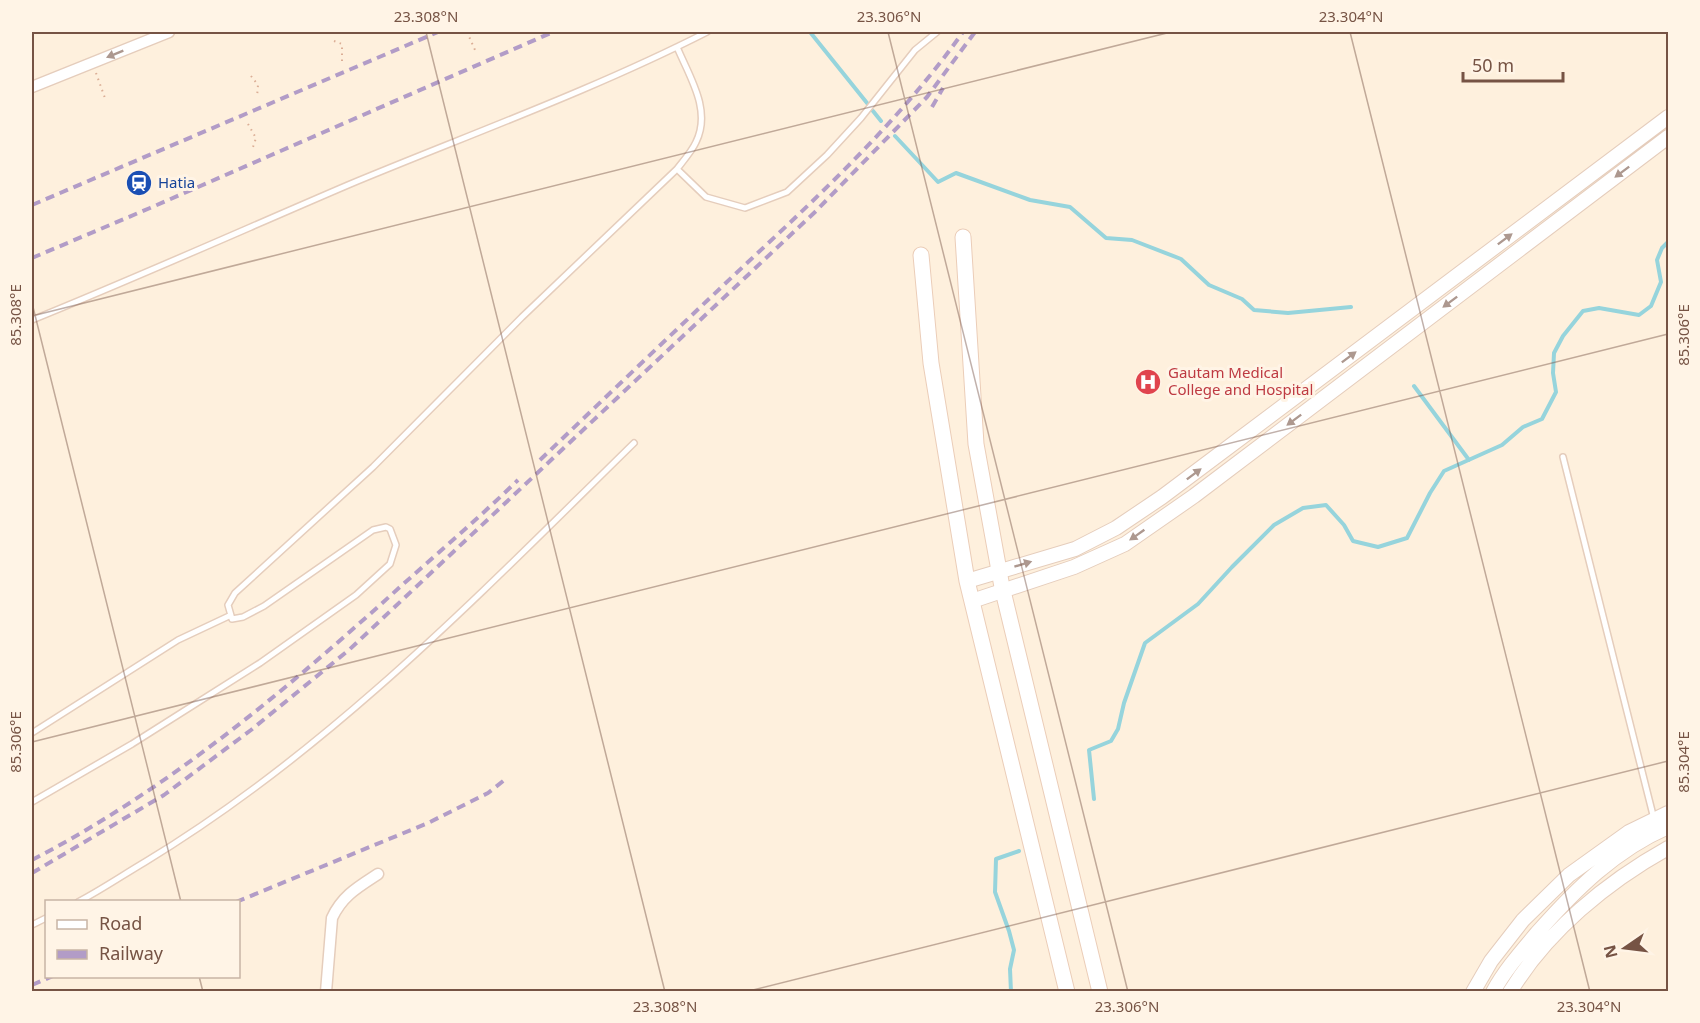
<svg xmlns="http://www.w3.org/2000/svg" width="1700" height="1023" font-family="'Noto Sans',sans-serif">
<rect width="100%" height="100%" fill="#fef0dd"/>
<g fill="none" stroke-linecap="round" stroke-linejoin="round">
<path stroke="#96d4dc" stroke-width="4" d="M810 32 867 103
M873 111 881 121
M895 136 938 182 956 173 1030 200 1070 207 1106 238 1132 240 1181 259 1209 285 1242 299 1254 310 1288 313 1351 307
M1414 386 1469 460
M1094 799 1089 750 1111 741 1118 729 1124 703 1145 643 1198 604 1232 567 1274 525 1303 508 1326 505 1344 525 1353 541 1378 547 1407 538 1430 493 1444 471 1502 445 1523 427 1542 419 1556 392 1553 373 1554 353 1563 336 1583 311 1599 308 1639 315 1651 306 1661 282 1657 260 1662 248 1668 242
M1011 992 1010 969 1014 950 1009 931 995 892 996 859 1019 851"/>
<g stroke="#e5cdbc" stroke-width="8">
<path id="service" d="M677 169 706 197 745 208 787 192 827 155 861 118 915 50 937 32
M32 320C138 277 243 230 348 185 468 135 591 91 707 32
M1563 457 1654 819
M32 733 178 640 229 616
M32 802 132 744 260 663 356 595 390 564 396 545 390 529 386 527 373 530 264 606 243 617 232 619 228 605 235 593 373 467 522 317 677 169C684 160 692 151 696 142 712 110 689 76 677 47
M78 902C101 890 123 875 145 862 330 750 481 593 634 443
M32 925 46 918"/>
</g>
<g stroke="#e5cdbc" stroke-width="13">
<path id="minor" d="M32 87 169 32
M326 992 332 918C342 896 358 887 378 874"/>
</g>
<g stroke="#e5cdbc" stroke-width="16">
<path id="tertiary" d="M967 581 1075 549 1116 528 1162 497 1668 117
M972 601 1074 567 1125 544 1194 496 1668 137
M1473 992 1491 961 1523 920 1569 875 1629 832 1668 813
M1493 992C1505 970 1521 952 1537 933 1575 890 1615 850 1668 827
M1510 992C1547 931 1607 882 1668 848"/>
</g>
<g stroke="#ebcdb8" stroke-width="17">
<path id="secondary" d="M963 237 976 444 1002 587 1100 992
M921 255 931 363 967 581 1067 992"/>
</g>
<path stroke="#dbae96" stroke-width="2" stroke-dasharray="1.5 4.5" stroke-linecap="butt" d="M467 32 475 50
M334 41 342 44V61
M96 73 106 101
M251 76 258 85 257 97
M248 124 256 138 253 147"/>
<use href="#service" stroke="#fff" stroke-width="5"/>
<use href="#minor" stroke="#fff" stroke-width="10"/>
<use href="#tertiary" stroke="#fff" stroke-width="14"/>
<use href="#secondary" stroke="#fff" stroke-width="15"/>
<path stroke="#b29cc7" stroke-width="4" stroke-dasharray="9 6" stroke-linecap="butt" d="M932 107 943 88
M32 205 438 32
M32 258 150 208 553 32
M540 460C609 394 678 328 747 263 824 191 902 118 963 32
M32 860C169 789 286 690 400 587 439 552 480 517 518 480
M32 873 164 795 251 730 350 649 815 212 927 97 975 32
M236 902 428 823 488 793 507 778
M32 985 53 976"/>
</g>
<defs><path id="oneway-solid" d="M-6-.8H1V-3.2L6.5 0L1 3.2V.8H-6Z" transform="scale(1.5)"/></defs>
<g fill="#ad988f">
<use href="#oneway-solid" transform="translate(115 54) rotate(158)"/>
<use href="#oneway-solid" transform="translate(1622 172) rotate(143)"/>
<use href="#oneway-solid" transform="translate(1505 239) rotate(-37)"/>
<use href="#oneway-solid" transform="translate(1450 302) rotate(143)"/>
<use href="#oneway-solid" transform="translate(1349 357) rotate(-37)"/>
<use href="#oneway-solid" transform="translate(1294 420) rotate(143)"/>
<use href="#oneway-solid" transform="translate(1194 474) rotate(-37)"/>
<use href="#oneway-solid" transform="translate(1137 535) rotate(145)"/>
<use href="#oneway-solid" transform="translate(1023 564) rotate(-17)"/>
</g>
<path fill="none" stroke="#765344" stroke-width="1.5" stroke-opacity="0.45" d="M426 32 665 992M888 32 1128 992M1350 32 1590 992M32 303 181 902M32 316 1171 32M32 742 1668 334M199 976 203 992M745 992 1668 761"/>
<defs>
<g id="station-disc" transform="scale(1.35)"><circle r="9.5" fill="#1a4fb4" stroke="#fff4e6"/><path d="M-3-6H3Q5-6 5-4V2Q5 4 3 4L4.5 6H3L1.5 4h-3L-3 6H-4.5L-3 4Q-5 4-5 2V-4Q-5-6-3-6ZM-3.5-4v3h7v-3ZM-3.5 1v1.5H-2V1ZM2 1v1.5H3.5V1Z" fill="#fff"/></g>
<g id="hospital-disc" transform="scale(1.35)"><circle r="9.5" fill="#e0444e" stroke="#fff4e6"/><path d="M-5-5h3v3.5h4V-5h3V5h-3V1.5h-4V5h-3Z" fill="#fff"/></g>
</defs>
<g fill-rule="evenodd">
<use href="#station-disc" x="139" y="183"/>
<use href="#hospital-disc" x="1148" y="382"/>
</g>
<g text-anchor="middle" stroke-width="6" stroke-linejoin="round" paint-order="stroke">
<g font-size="15" fill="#164399" stroke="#fff4e6" text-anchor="start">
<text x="158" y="188">Hatia</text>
</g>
<g font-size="15" fill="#be3a42" stroke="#fff4e6" text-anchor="start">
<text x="1168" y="378">Gautam Medical<tspan x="1168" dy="17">College and Hospital</tspan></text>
</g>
</g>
<rect width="1700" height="1023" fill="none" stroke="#fff4e6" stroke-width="66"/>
<rect x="45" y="900" width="195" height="78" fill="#fff4e6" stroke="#c8b4a5" stroke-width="1.5"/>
<rect x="57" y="920" width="30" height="9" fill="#ffffff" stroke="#c8b4a5" stroke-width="1.5"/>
<text x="99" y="930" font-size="18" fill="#765344">Road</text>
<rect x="57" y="950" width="30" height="9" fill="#b29cc7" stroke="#c8b4a5" stroke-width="1.5"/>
<text x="99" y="960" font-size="18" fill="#765344">Railway</text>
<g transform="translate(1625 948) rotate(256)" stroke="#fff4e6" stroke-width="4.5" paint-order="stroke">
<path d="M0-4.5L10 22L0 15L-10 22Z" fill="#765344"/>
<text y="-9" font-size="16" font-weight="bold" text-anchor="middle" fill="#765344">N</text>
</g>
<path d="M1463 72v9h100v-9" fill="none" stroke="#765344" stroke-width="3"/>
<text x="1472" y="72" font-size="18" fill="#765344" stroke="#fff4e6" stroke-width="4.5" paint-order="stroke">50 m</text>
<rect x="33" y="33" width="1634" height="957" fill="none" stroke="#765344" stroke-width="2"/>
<g font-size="15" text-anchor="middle" fill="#765344">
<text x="426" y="22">23.308°N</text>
<text x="889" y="22">23.306°N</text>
<text x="1351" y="22">23.304°N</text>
<text transform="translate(16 315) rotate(-90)" y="5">85.308°E</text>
<text transform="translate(1684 335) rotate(-90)" y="5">85.306°E</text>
<text transform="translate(16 742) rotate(-90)" y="5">85.306°E</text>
<text transform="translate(1684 762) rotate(-90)" y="5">85.304°E</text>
<text x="665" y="1012">23.308°N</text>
<text x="1127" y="1012">23.306°N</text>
<text x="1589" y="1012">23.304°N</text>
</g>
</svg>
